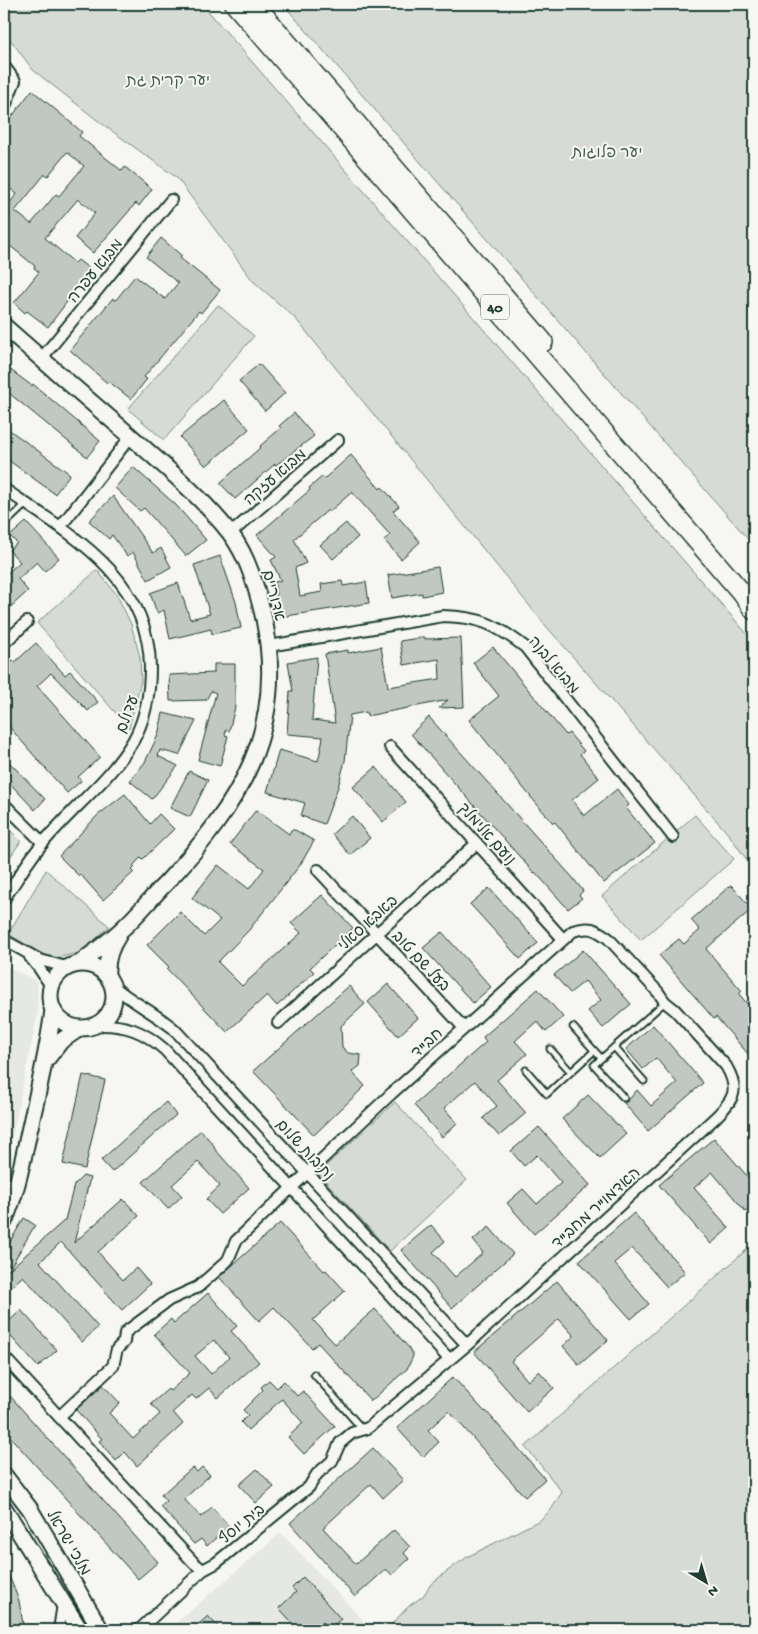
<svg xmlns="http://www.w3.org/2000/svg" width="758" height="1634" font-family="'Gochi Hand','Playpen Sans Hebrew',sans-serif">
<rect width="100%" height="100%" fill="#f6f6f2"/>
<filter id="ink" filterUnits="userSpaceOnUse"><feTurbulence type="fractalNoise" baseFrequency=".02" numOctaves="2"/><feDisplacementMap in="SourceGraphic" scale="10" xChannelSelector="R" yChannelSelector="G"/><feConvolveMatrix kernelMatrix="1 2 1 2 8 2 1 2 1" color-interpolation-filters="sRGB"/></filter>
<g filter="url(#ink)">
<path fill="#e6e8e4" d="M4 964 37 982 38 1012 4 1176Z
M281 1533 372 1630H177L174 1625Z"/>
<path fill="#d6dbd6" stroke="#7a8c85" d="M4 4H202L754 642V870L730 836 546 626 295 318 253 281 177 178 101 123 33 70 4 31Z
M283 4H754V546Z
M218 305 254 336 164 440 128 409Z
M97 570 117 595 131 624 140 657 141 681 129 728 37 623Z
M695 815 734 859 641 940 602 896Z
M4 824 21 841 4 866Z
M46 870 109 926 83 952 51 959 8 934Z
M395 1102 467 1180 390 1251 318 1173Z
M754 1243V1630H386L409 1606 423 1596 431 1584 446 1572 467 1557 540 1520 551 1510 562 1492 538 1462 525 1447Z"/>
<path fill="#c1c8c3" stroke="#1f3d34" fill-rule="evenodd" d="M32 90 82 132 79 136 122 171 125 167 152 189 139 206 136 203 93 253 75 238 95 213 78 199 45 238 75 263 78 260 91 270 48 327 27 311 25 313 14 303 39 272 34 268 35 266 4 241V210L17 194 4 184V127ZM67 152 84 166 59 196 56 194 31 224 15 211 45 174 48 176Z
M161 238 182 256 180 258 220 290 201 313 199 311 144 377 147 379 131 399 108 381 107 383 70 350 113 298 115 301 135 276 165 299 178 283 146 257Z
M259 364 285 393 265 411 239 381Z
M4 365 32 386 33 384 100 441 87 457 4 389Z
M224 400 249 429 206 466 180 437Z
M294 413 314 436 276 465 275 464 235 499 220 483 261 447 260 446 281 428 279 426Z
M4 426 70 474 55 494 4 457Z
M351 455 380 489 382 487 399 506 393 511 420 542 401 559 384 540 390 535 352 492 329 512 328 510 294 539 306 563 295 568 300 596 322 592 321 584 342 581 343 586 366 582 369 603 280 617 274 582 281 581 271 560 276 557 257 535 310 490 309 488 323 476 325 478Z
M133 467 176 505 206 540 186 556 144 508 140 511 115 488Z
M113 496 153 553 161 548 171 567 148 580 133 552 127 556 112 535 109 539 89 521Z
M26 522 59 558 45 571 37 562 18 579 28 591 4 613V576L20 562 9 550 17 543 10 536Z
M346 523 358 537 333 559 320 545Z
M220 556 236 602 241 628 212 634 211 629 170 639 164 610 157 613 150 593 178 583 190 619 210 614 194 565Z
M438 567 442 592 422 596V593L392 598 388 575Z
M425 637V639L461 638 464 707 439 708 448 700 367 716 366 712 350 715 345 761 338 787 324 824 301 816 305 803 267 792 279 750 318 761 321 748 323 737 287 734 290 691H293L288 662 317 657 312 720 335 723 325 654 348 650V653L381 647 388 687 440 679 439 659 404 665 400 641Z
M36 643 65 675 70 671 98 702 88 711 51 673 37 686 100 757 78 777 81 781 67 793 4 721V668L13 660 15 662Z
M493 647 566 735 569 733 584 751 580 754 599 778 572 800 584 816 617 789 629 805 626 808 655 843 604 883 555 822 553 823 530 796 469 720 499 696 473 663Z
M214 664H235V707L229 731 226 730 225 735 228 736 220 766 198 760 216 693 211 691 206 700 170 701 169 675 214 673Z
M163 713 196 721 179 755 160 750 158 756 178 766 152 799 130 781 145 762 158 735Z
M429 717 573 878 583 891 579 895 582 898 568 909 535 872 534 873 411 734Z
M9 762 45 799 35 810 4 777V767Z
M376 767 406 802 383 822 353 787Z
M189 771 208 780 190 817 170 808Z
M125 794 150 824 159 814 174 829 143 859 141 857 133 866 135 867 132 870 134 872 103 900 80 874 79 876 59 856 98 815Z
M256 810 289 834 291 830H295L314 841 300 865 249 930 218 962 242 986 301 933 291 923 322 895 353 928 310 968 314 972 277 1006 267 995 227 1032 167 969 169 967 147 945 180 912 204 936 220 920 192 898 218 865 249 889 264 869 230 844Z
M352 816 370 838 350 855 332 834Z
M731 885 752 909 706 949 742 991 739 994 754 1012V1050L749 1055 716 1017 714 1019 659 955 679 939 684 944 700 930 691 920Z
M489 888 538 943 520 959 470 904Z
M442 932 491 987 473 1003 423 948Z
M583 950 631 1004 603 1028 588 1011 601 1000 585 981 570 993 554 975Z
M388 984 418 1018 398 1036 368 1002Z
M349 986 365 1004 341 1026 342 1047 348 1053 361 1055 360 1066 352 1072 365 1086 314 1135 253 1071Z
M538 989 563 1017 546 1032 537 1021 515 1041 527 1054 497 1080 526 1113 499 1136 483 1118 497 1106 475 1081 444 1108 457 1123 442 1137 414 1105 486 1042 483 1037Z
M653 1025 703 1083 648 1131 623 1102H627L637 1090 651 1106 677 1083 656 1058 643 1069 626 1049Z
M83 1075 105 1080 85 1169 63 1164Z
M588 1095 626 1134 600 1158 562 1119Z
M166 1102 176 1115 112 1172 101 1160Z
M539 1127 590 1185 534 1234 507 1203 523 1189 537 1204 561 1183 537 1155 524 1166 511 1151Z
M201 1130 215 1147 214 1148 249 1188 220 1214 206 1199 220 1186 198 1162 172 1185 182 1196 168 1209 143 1182Z
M714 1138 754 1184V1205L746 1212 712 1172 694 1188 729 1228 711 1244 659 1185Z
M83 1176 90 1178 74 1243 123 1199 139 1216 98 1252 123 1280 136 1268 150 1284 122 1310 61 1242 40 1262 98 1327 82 1342 23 1276 4 1293V1274L65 1220 74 1185Z
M634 1213 685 1272 667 1287 632 1248 614 1263 649 1304 631 1319 579 1261Z
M24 1218 35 1225 11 1266 4 1261V1252Z
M280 1223 324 1271 326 1270 345 1291 313 1320 335 1344 375 1309 409 1348 413 1356 407 1369 371 1401 318 1343 312 1348 274 1307 259 1321 219 1277Z
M431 1225 445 1241 433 1252 455 1277 483 1253 473 1240 489 1227 513 1254 452 1308 401 1250Z
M557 1281 608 1340 579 1365 563 1346 574 1336 559 1319 511 1361 528 1381 539 1371 554 1388 527 1412 474 1352Z
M208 1293 237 1326 231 1331 259 1362 218 1398 209 1388 196 1399 192 1395 173 1412 183 1424 137 1466 125 1452 116 1461 99 1441 102 1439 76 1410 103 1385 120 1403 109 1413 133 1439 160 1414 151 1404 168 1389 170 1391 190 1373 154 1334 171 1319 174 1323ZM214 1340 229 1357 211 1374 195 1356Z
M21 1310 57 1350 38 1367 4 1329V1326Z
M453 1377 485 1412 486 1411 545 1479 525 1497 449 1411 428 1430 439 1442 423 1457 397 1428Z
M269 1380 277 1388 284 1381 297 1396 303 1391 335 1426 304 1454 288 1437 303 1423 282 1399 248 1430 241 1422 248 1415 243 1410 263 1390 261 1387Z
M10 1396 158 1562 138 1579 4 1430V1402Z
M373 1448 403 1480 383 1498 371 1484 323 1528 356 1564 394 1530 410 1547 404 1553 409 1559 392 1575 386 1569 355 1597 290 1523Z
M193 1467 197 1472 202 1467 210 1475 184 1499 201 1517 212 1507 229 1526 207 1546 201 1539 194 1544 160 1506 166 1501 161 1495Z
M257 1469 274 1487 256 1503 239 1485Z
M4 1566 12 1583 19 1601 24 1630H4Z
M303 1577 341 1619 329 1629 323 1622 314 1630H299L279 1608 296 1592 292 1588Z
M208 1616 221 1630H192Z"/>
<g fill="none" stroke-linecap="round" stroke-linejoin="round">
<g stroke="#1f3d34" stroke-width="9">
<path id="lane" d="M4 525 26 504
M573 1027 601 1058
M614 1047 644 1081
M550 1049 571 1072
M526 1070 547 1094 594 1051
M624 1098 594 1065 665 1002
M314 1374 363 1430"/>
</g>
<g stroke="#1f3d34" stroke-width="14">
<path id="street" d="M4 66 15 81 4 109
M41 359 171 200
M4 489C69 533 150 577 150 668 150 694 146 718 133 741 110 780 72 808 43 843 28 860 17 880 4 899
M61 526 131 436
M230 534 338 440
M4 643 27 622
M269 646 443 616C480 617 495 624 525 647L673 837
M390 747 563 939
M4 804 43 843
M318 870 464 1028
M4 940 40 960 66 967
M30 957 39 968 51 986
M113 986C132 1002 155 1013 174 1029L467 1345
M278 1023 477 843
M97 1025C125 1024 144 1031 165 1050L449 1359
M4 1357 194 1563 203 1570
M59 1417 113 1366 117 1349 124 1342 125 1333 127 1331 169 1300 198 1287 225 1263 228 1260 236 1241 283 1196 392 1093 573 931C590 926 594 928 608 938L658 992 665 1002 675 1010 726 1066C740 1090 734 1099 716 1117L467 1345 368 1428 352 1433 340 1443 332 1461 317 1474 309 1487 216 1563 203 1570 139 1630
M59 1630 63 1604"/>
</g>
<g stroke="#1f3d34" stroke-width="19">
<path id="secondary" d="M4 326C45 362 86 398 127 433 163 465 200 495 230 533 249 558 257 589 264 619 287 730 239 805 166 883 151 898 137 916 121 930 108 942 94 952 80 963
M50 996a32 32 0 1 1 64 0a32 32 0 1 1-64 0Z
M107 975C106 960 110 948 118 936
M47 1059 61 1041 80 1028
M4 1222C17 1192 23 1159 30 1127 39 1088 48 1050 53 1010
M4 1475 30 1509 101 1630
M4 1508 80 1630"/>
</g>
<g stroke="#1f3d34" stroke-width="22">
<path id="highway" d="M235 4 742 593 754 610
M254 4 543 342"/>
</g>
<use href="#lane" stroke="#f6f6f2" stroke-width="5"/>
<use href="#street" stroke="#f6f6f2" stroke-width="10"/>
<use href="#secondary" stroke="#f6f6f2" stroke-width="15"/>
<use href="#highway" stroke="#f6f6f2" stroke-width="19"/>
</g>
</g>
<g text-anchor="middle" stroke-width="4" stroke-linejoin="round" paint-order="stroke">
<rect fill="#f6f6f2" stroke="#60746d" stroke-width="1" x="481" y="294.5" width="28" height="25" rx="4"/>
<g font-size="15" font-weight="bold" fill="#1f3d34">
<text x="495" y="312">40</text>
</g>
<g font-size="16" fill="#445d54" stroke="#f6f6f2">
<text x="168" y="85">יער קרית גת</text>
<text x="607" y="157">יער פלוגות</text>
</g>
<g font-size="16" fill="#1f3d34" stroke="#f6f6f2">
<text transform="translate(94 270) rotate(-51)" y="6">מבוא עפרה</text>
<text transform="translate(274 476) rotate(-41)" y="6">מבוא עזקה</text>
<text transform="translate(275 595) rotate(75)" y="6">אדוריים</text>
<text transform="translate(555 664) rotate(50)" y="6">מבוא לבנה</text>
<text transform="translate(126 714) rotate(-70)" y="6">עדולם</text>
<text transform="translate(488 833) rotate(48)" y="6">נועם אלימלך</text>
<text transform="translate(367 922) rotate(-42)" y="6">באבא סאלי</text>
<text transform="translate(422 960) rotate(47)" y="6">בעל שם טוב</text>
<text transform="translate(426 1042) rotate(-42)" y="6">חב"ד</text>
<text transform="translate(306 1149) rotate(47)" y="6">נתיבות שלום</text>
<text transform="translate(595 1207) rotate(-42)" y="6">האדמו"ר מחב"ד</text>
<text transform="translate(241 1523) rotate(-39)" y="6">בית יוסף</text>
<text transform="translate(70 1542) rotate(60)" y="6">מלכי ישראל</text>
</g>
</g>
<rect width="758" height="1634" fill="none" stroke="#f6f6f2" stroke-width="20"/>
<rect x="10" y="10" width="738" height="1614" fill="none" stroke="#1f3d34" stroke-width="2" filter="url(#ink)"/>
<g transform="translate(706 1582) rotate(142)" stroke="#f6f6f2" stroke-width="4" paint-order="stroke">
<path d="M0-4L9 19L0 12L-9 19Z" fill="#1f3d34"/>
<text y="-8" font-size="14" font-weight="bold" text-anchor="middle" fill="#1f3d34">N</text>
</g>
</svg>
